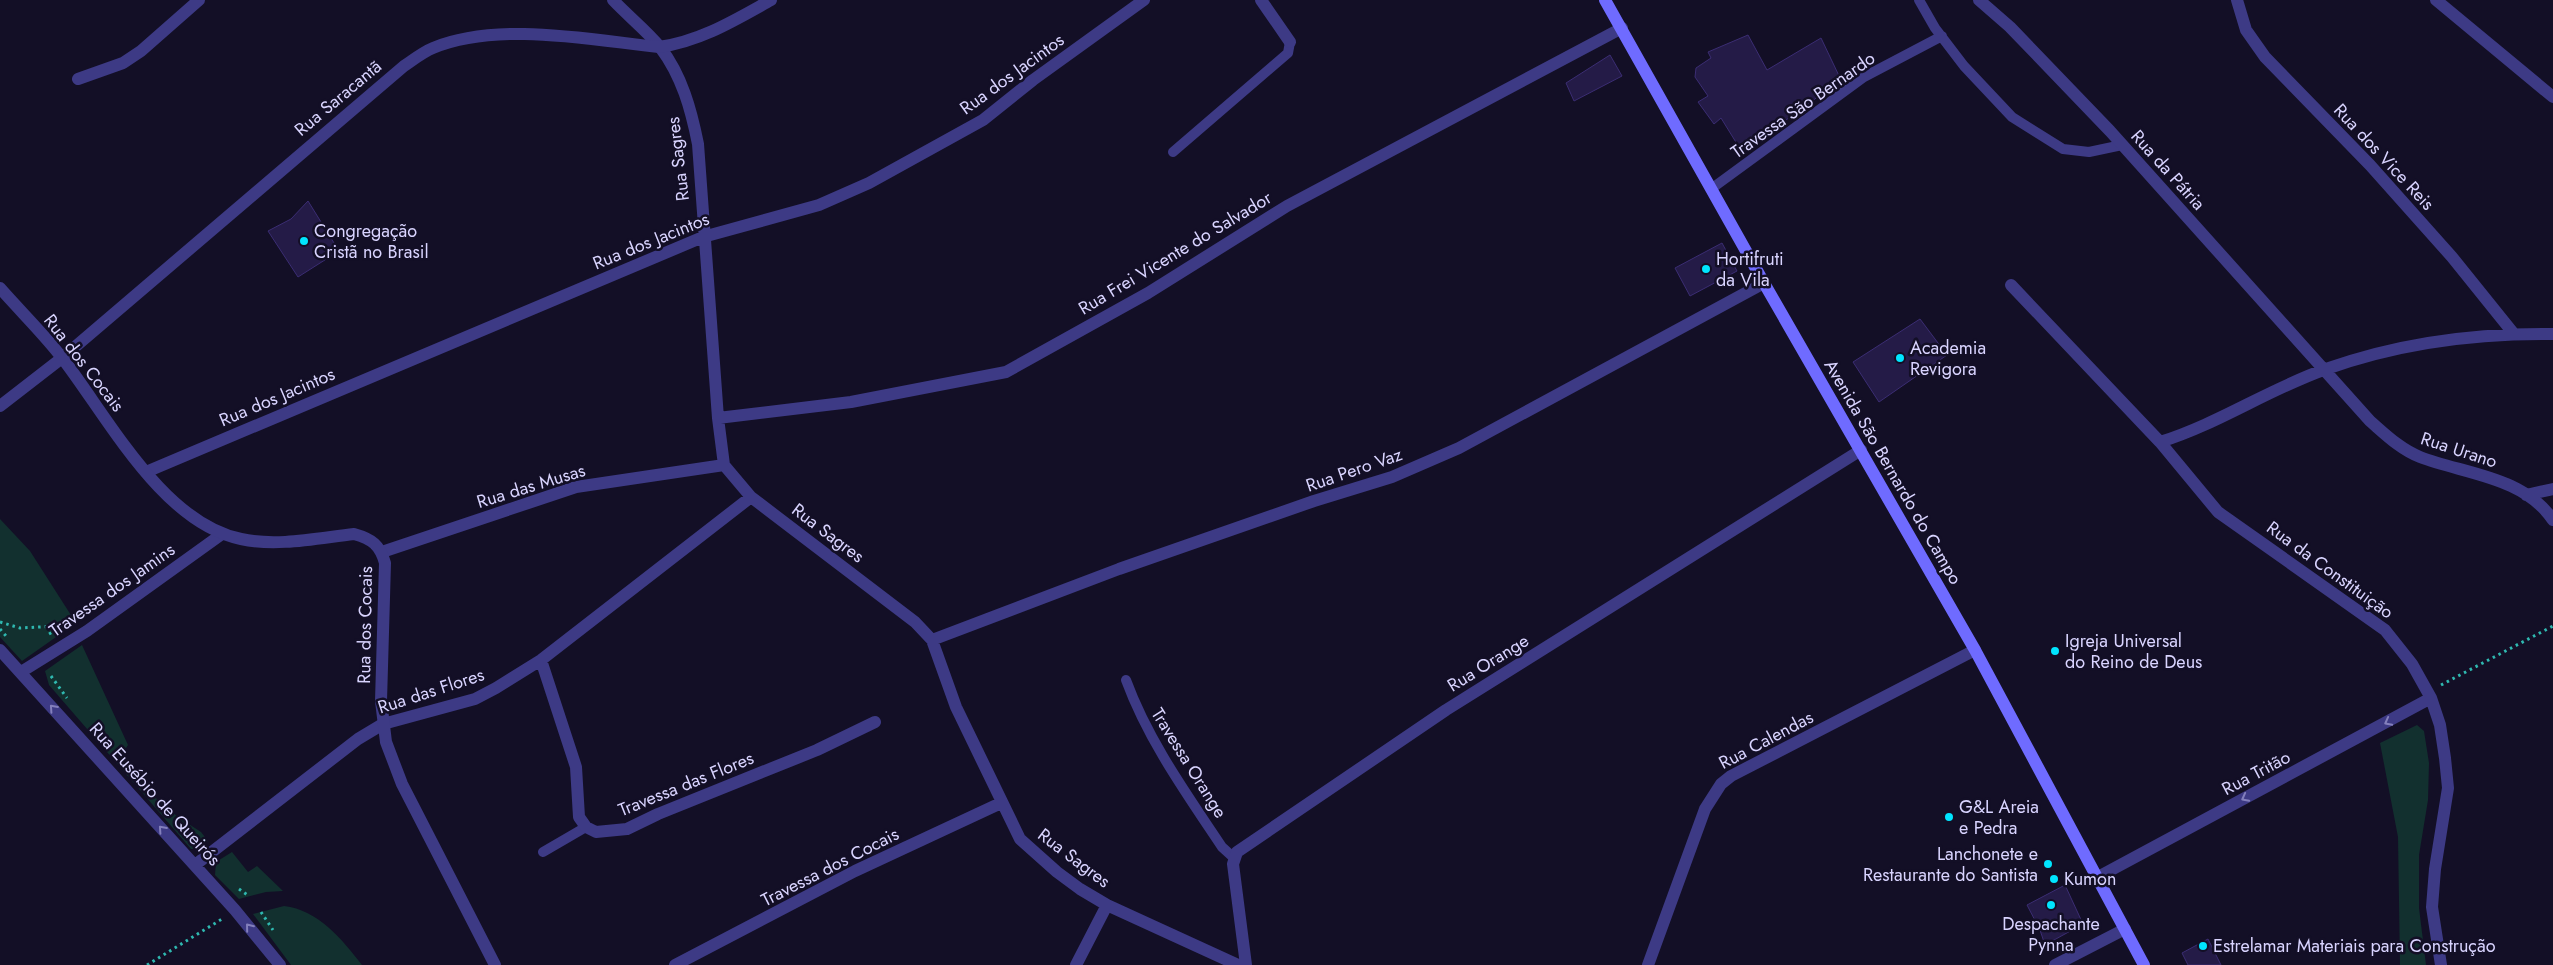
<svg xmlns="http://www.w3.org/2000/svg" width="2553" height="965" font-family="Jost,sans-serif">
<rect width="100%" height="100%" fill="#130f26"/>
<path fill="#12302f" d="M0 519 30 551 76 623 22 661 0 637Z
M82 645 128 745 122 754 146 783 143 787 178 817 201 832 208 841 197 849H191L49 685 45 671Z
M2417 725 2424 731 2429 763 2428 800 2419 855V908L2426 965H2400L2398 837 2380 743Z
M232 852 248 872 257 866 283 891 266 892 239 899 215 875 216 862Z
M284 906C318 910 342 939 362 965H291L253 914Z"/>
<path fill="#241b47" stroke="#3b2d73" d="M1748 35 1767 70 1821 38 1841 80 1742 152 1721 118 1714 124 1698 102 1708 96 1695 77 1696 68 1711 58 1708 52Z
M1610 55 1622 76 1574 101 1566 83Z
M308 201 339 251 298 277 268 231 291 219Z
M1722 243 1737 271 1690 296 1675 268Z
M1920 319 1947 355 1879 402 1853 362Z
M2065 885 2083 924 2045 945 2040 930 2027 905Z
M2208 939 2221 965H2188L2182 953Z"/>
<g fill="none" stroke-linecap="round" stroke-linejoin="round">
<path stroke="#2fb8b0" stroke-width="3" stroke-dasharray="2.5 4" stroke-linecap="butt" d="M0 622 20 628 58 626
M0 629 6 636
M49 634 65 625
M51 676 67 698
M2441 685 2553 626
M239 889 249 896
M261 912 273 930
M147 965 222 919"/>
<path stroke="#3d3a85" stroke-width="10" d="M1919 0 1935 28 1964 66 2012 117 2063 149 2089 152 2122 145
M1173 152 1288 53 1290 42
M1711 189 1864 77 1942 36
M1126 680C1148 740 1186 793 1222 847L1233 857
M543 852 586 827"/>
<path stroke="#3d3a85" stroke-width="12" d="M613 0C628 16 646 30 660 47 682 76 691 109 698 144L718 418 724 465 751 497 915 622 932 640 956 707 1020 839 1057 872 1080 889 1107 905 1238 965
M1261 0 1290 42
M1979 0 2010 27 2110 131 2370 421C2385 434 2400 449 2420 457 2464 474 2523 476 2553 520
M2237 0 2246 30 2265 57 2370 165 2452 257 2514 334
M2436 0 2553 97
M78 79 123 63 141 51 199 0
M2011 285 2160 442 2218 512 2385 630 2412 664 2431 698 2440 725 2445 758 2448 788 2435 869 2432 907 2441 965
M718 418 851 402 1006 372 1148 293 1287 206 1622 28
M2160 442C2218 424 2269 389 2326 369 2399 343 2476 333 2553 334
M146 472 703 237 819 205 869 183 983 120 1033 80 1144 0
M2526 495 2553 489
M382 552 576 487 724 465
M932 640 1119 569 1314 501 1392 477 1459 448 1764 283
M0 650 235 910 280 965
M541 660 576 767 579 817 586 827 596 832 627 829 658 814 817 750 875 722
M21 672 87 631 222 534
M195 865 358 739 383 724 475 699 496 688 541 660 751 497
M2098 877 2431 698
M675 965 855 871 1001 803
M1076 965 1107 905
M1246 965 1233 864 1237 852 1446 710 1861 450
M1648 965 1705 809 1721 784 1731 776 1975 650
M2055 965 2125 929"/>
<path stroke="#3d3a85" stroke-width="12" d="M0 288C21 312 44 334 63 359 109 419 163 523 241 539 277 547 318 538 354 534 372 539 380 545 385 563L381 701 386 742 402 784 495 965
M0 406 62 358 404 66C413 60 423 52 433 48 498 21 591 40 659 47 701 41 735 20 771 0"/>
<path stroke="#6f6bff" stroke-width="12" d="M1605 0 1764 283 1975 650 2144 965"/>
</g>
<defs><path id="oneway-chevron" d="M-2-3.5L2.5 0L-2 3.5" fill="none" stroke-width="1.6" stroke-linecap="round" stroke-linejoin="round" transform="scale(1.25)"/></defs>
<g stroke="#837fbc">
<use href="#oneway-chevron" transform="translate(53 708) rotate(-132)"/>
<use href="#oneway-chevron" transform="translate(2388 722) rotate(152)"/>
<use href="#oneway-chevron" transform="translate(2245 798) rotate(152)"/>
<use href="#oneway-chevron" transform="translate(162 829) rotate(-132)"/>
<use href="#oneway-chevron" transform="translate(249 927) rotate(-129)"/>
</g>
<g fill="#00e5ff" stroke="#130f26" stroke-width="2">
<circle cx="304" cy="241" r="5"/>
<circle cx="1706" cy="269" r="5"/>
<circle cx="1900" cy="358" r="5"/>
<circle cx="2055" cy="651" r="5"/>
<circle cx="1949" cy="817" r="5"/>
<circle cx="2048" cy="864" r="5"/>
<circle cx="2054" cy="879" r="5"/>
<circle cx="2051" cy="905" r="5"/>
<circle cx="2203" cy="946" r="5"/>
</g>
<g text-anchor="middle" stroke-width="5" stroke-linejoin="round" paint-order="stroke">
<g font-size="18" fill="#d9d4ff" stroke="#130f26">
<text transform="translate(1012 74) rotate(-36)" y="6">Rua dos Jacintos</text>
<text transform="translate(338 98) rotate(-40)" y="6">Rua Saracantã</text>
<text transform="translate(1803 105) rotate(-35)" y="6">Travessa São Bernardo</text>
<text transform="translate(2384 157) rotate(47)" y="6">Rua dos Vice Reis</text>
<text transform="translate(678 159) rotate(-97)" y="6">Rua Sagres</text>
<text transform="translate(2168 170) rotate(48)" y="6">Rua da Pátria</text>
<text transform="translate(651 241) rotate(-22)" y="6">Rua dos Jacintos</text>
<text transform="translate(1175 253) rotate(-31)" y="6">Rua Frei Vicente do Salvador</text>
<text transform="translate(84 363) rotate(52)" y="6">Rua dos Cocais</text>
<text transform="translate(277 397) rotate(-23)" y="6">Rua dos Jacintos</text>
<text transform="translate(2459 450) rotate(18)" y="6">Rua Urano</text>
<text transform="translate(1354 470) rotate(-19)" y="6">Rua Pero Vaz</text>
<text transform="translate(1893 472) rotate(60)" y="6">Avenida São Bernardo do Campo</text>
<text transform="translate(531 486) rotate(-17)" y="6">Rua das Musas</text>
<text transform="translate(828 533) rotate(37)" y="6">Rua Sagres</text>
<text transform="translate(2330 570) rotate(36)" y="6">Rua da Constituição</text>
<text transform="translate(112 590) rotate(-35)" y="6">Travessa dos Jamins</text>
<text transform="translate(365 625) rotate(-89)" y="6">Rua dos Cocais</text>
<text transform="translate(1488 663) rotate(-32)" y="6">Rua Orange</text>
<text transform="translate(431 691) rotate(-18)" y="6">Rua das Flores</text>
<text transform="translate(1766 740) rotate(-28)" y="6">Rua Calendas</text>
<text transform="translate(1189 763) rotate(58)" y="6">Travessa Orange</text>
<text transform="translate(2256 773) rotate(-28)" y="6">Rua Tritão</text>
<text transform="translate(686 784) rotate(-22)" y="6">Travessa das Flores</text>
<text transform="translate(155 794) rotate(48)" y="6">Rua Eusébio de Queirós</text>
<text transform="translate(1074 858) rotate(37)" y="6">Rua Sagres</text>
<text transform="translate(830 867) rotate(-27)" y="6">Travessa dos Cocais</text>
</g>
<g font-size="18" fill="#d9d4ff" stroke="#130f26" text-anchor="start">
<text x="314" y="237">Congregação<tspan x="314" dy="21">Cristã no Brasil</tspan></text>
<text x="1716" y="265">Hortifruti<tspan x="1716" dy="21">da Vila</tspan></text>
<text x="1910" y="354">Academia<tspan x="1910" dy="21">Revigora</tspan></text>
<text x="2065" y="647">Igreja Universal<tspan x="2065" dy="21">do Reino de Deus</tspan></text>
<text x="1959" y="813">G&amp;L Areia<tspan x="1959" dy="21">e Pedra</tspan></text>
<text x="2038" y="860" text-anchor="end">Lanchonete e<tspan x="2038" dy="21">Restaurante do Santista</tspan></text>
<text x="2064" y="885">Kumon</text>
<text x="2051" y="930" text-anchor="middle">Despachante<tspan x="2051" dy="21">Pynna</tspan></text>
<text x="2213" y="952">Estrelamar Materiais para Construção</text>
</g>
</g>
</svg>
